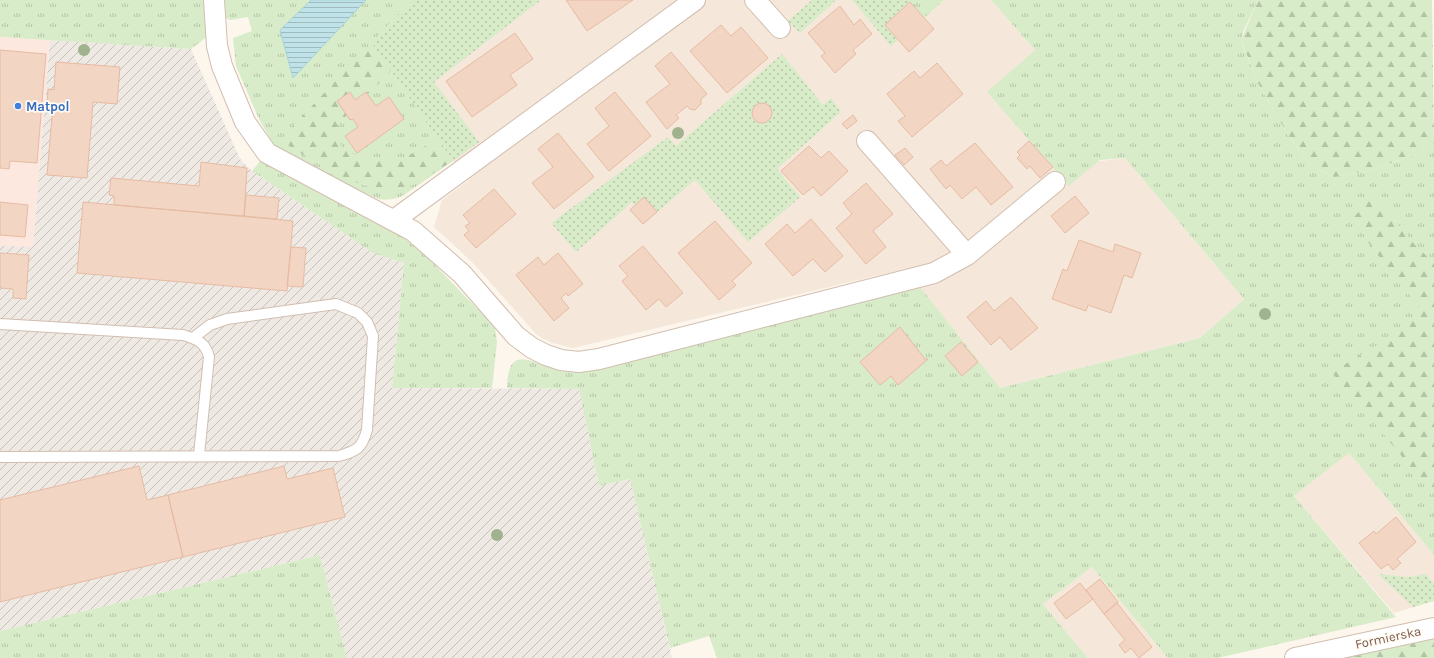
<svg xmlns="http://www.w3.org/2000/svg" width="1434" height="658" font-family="Karla,sans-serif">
<defs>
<pattern id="industrial-furrows" width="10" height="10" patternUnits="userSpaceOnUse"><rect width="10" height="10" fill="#efe9e4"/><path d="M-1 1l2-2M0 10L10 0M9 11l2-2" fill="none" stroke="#c7c0bb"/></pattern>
<pattern id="grass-tufts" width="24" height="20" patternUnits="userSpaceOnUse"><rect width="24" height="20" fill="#d8ecc9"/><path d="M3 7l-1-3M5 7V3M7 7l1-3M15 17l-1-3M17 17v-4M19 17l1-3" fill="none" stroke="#b4c2a5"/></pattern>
<pattern id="forest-firs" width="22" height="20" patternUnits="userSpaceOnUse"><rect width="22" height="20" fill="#d8ecc9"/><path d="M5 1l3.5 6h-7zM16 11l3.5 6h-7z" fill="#b4c2a5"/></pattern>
<pattern id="garden-dots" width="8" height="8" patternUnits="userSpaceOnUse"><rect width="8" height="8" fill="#d8ecc9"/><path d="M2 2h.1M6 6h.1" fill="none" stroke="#b4c2a5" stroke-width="1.8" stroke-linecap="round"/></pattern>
<pattern id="water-rules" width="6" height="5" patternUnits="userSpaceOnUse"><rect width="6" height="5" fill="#bfe3e8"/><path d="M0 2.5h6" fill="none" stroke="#a0bbbe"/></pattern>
</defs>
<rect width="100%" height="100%" fill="#fdf6ec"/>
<path fill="#f5e8da" d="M413 0H908L924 18 944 0H991L1035 50 988 92 1053 167 1125 158 1244 299 1200 338 1000 388 905 269 573 348 552 343 537 335 472 262 434 227 442 200 469 180 453 161 372 43Z
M1349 453 1434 555V601L1394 613 1294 496Z
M1092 567 1168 658H1088L1043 604Z"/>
<path fill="#fde8e0" d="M0 37 50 40 33 248 0 246Z"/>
<path fill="url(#industrial-furrows)" d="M50 40 191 49 240 159 252 171 373 253 404 263 392 388 579 389 599 486 630 479 672 658H347L320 555 0 631V246L33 247Z"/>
<path fill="url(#grass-tufts)" d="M0 0H206L208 36 191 49 0 37Z
M223 0H413L372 43 453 161 404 195C395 200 388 200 378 199L289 157 274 146 258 117 236 66 233 38 252 31 248 17 230 20 224 17Z
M908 0H944L924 18Z
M991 0H1258L1243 32 1241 41 1258 83 1287 133 1310 165 1334 177 1368 171 1420 153 1434 144V555L1349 453 1294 496 1396 617 1218 658H1168L1092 567 1043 604 1088 658H717L709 636 670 648 630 479 599 486 579 389 507 388C508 336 539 370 568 372 576 373 585 371 593 370L920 287 1000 388 1200 338 1244 299 1125 158 1100 160 1069 186 987 92 1035 50Z
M261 160 318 193 382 224 412 244 429 259 495 327 497 342 492 388H392L404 263 373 253 252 171Z
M320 555 347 658H0V631Z"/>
<path fill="url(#forest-firs)" d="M1258 0H1432L1434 144 1420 153 1368 171 1334 177 1310 165 1287 133 1258 83 1241 40Z
M390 23 402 52 391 71 342 120 334 132 336 140 346 151 367 159 395 163 438 139 453 161C438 169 416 186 399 190 368 197 306 157 280 140Z
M1375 195 1414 244 1434 263V495L1332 372 1397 333 1423 312 1370 245 1354 217Z
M1434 635V658H1333Z"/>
<path fill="url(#garden-dots)" d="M413 0H541L434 82 479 142 453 161 372 43Z
M812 0H836L800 33 788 21Z
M852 0H908L910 2 885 25 898 40 891 46Z
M782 54 823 105 831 98 841 112 777 169 800 197 748 242 695 180 643 224 630 210 635 205 632 202 576 252 551 223 668 137 676 146Z
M1378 574 1408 577 1426 574 1434 584V601L1413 607Z"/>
<path fill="url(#water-rules)" stroke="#a5d3da" d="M311 0H366L293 78 280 30Z"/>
<path fill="#f3d5c3" stroke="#e6bba3" d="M566 0H633L587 31Z
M910 2 934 29 909 52 885 25Z
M840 6 854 25 860 19 872 34 853 50 856 54 835 73 821 56 825 53 808 33Z
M721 25 731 36 741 27 768 58 727 93 690 51Z
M515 33 533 59 510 75 517 85 472 117 446 81Z
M0 50 46 54 37 163 10 161 9 169 0 168Z
M671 52 707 94 701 99V104L695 110 690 109 687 106 676 115 679 118 667 129 646 102 670 84 655 66Z
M56 62 120 67 117 104 93 102 87 178 47 175 53 105H47L48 89 54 90Z
M937 63 963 94 912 137 898 121 905 116 887 94 914 71 920 78Z
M350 92 355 100 366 92 376 106 389 97 404 119 357 153 345 136 358 127 353 119 350 120 337 101Z
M615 92 651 136 609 171 587 144 609 126 595 108Z
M752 113a10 10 0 1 1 20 0a10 10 0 1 1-20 0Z
M853 115 857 121 847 129 842 124Z
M558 133 594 177 554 209 532 183 553 167 538 149Z
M1029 141 1053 167 1040 178 1030 166 1027 169 1017 158 1020 155 1017 152Z
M975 143 1013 187 991 205 976 187 962 199 950 185 946 189 930 169 941 160 946 166Z
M809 146 821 158 829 151 848 171 821 196 813 187 803 195 781 171Z
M905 148 913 157 904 165 895 155Z
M201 162 247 168 244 216 114 205V196L109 195 111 178 199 186Z
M866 183 893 214 873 231 886 247 866 264 836 228 852 214 843 203Z
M494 189 516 214 476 248 464 235 469 231 465 226 470 223 463 215Z
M246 195 279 198 277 219 244 216Z
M1075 196 1089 213 1065 233 1051 216Z
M644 197 657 212 643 224 630 210Z
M0 202 28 205 25 237 0 235Z
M83 202 293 221 287 291 77 273Z
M811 219 843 256 825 272 813 259 793 276 765 244 787 224 795 233Z
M715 221 752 263 732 281 736 285 719 300 678 253Z
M1079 240 1113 252 1115 244 1141 253 1132 278 1124 275 1111 313 1088 305 1086 311 1052 299 1063 269 1067 271Z
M643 246 683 293 666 307 659 299 646 310 622 281 628 276 619 266Z
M291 247 306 248 303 287 287 286Z
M0 253 29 255 26 299 13 298V289L0 288Z
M558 253 583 284 568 296 566 293 561 298 569 308 554 321 516 275 538 257 544 265Z
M1011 297 1038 328 1011 350 1000 337 991 345 967 317 986 301 994 311Z
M900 327 925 359H928L898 385 891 376 880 385 860 362Z
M961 342 978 362 962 376 945 356Z
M139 466 147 500 168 495 183 557 0 602V500Z
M284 466 287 479 333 468 345 517 183 557 168 495Z
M1396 517 1416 542 1397 559 1401 563 1393 570 1388 564 1381 569 1359 543 1374 531 1376 534Z
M1100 579 1118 602 1104 614 1086 590Z
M1080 583 1093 599 1066 619 1054 603Z
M1117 603 1152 647 1139 658 1131 648 1125 653 1119 645 1125 640 1104 614Z"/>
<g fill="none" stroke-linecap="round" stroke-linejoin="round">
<g stroke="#d1beb0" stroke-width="12">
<path id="lane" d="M0 324 183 335C197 339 206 343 209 357L199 455
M0 457 339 456C357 451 362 448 367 430L373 336 367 322 358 313 336 304 227 319 210 325 193 338"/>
</g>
<g stroke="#d1beb0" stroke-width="22">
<path id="street" d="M214 0 217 46 222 66 245 122 267 153 413 231 462 274 516 336 532 348 546 355 561 360 579 362 599 359 934 273 967 255 1055 182
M755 0 780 28
M867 141 967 255
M394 220 695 0
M1295 658 1434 628"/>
</g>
<use href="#lane" stroke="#fff" stroke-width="10"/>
<use href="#street" stroke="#fff" stroke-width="20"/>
</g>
<g fill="#a0b28e">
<circle cx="84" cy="50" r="6"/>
<circle cx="678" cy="133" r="6"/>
<circle cx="1265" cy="314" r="6"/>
<circle cx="497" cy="535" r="6"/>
</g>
<circle fill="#3f7fe0" stroke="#fffaf3" stroke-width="1.5" cx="18" cy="106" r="4"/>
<g text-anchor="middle" stroke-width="3.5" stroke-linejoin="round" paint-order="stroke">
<g font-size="13" font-weight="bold" fill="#366cbe" stroke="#fffaf3" text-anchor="start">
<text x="26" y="111">Matpol</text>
</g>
<g font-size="13" fill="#7a5c4d" stroke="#fffaf3">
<text transform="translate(1388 637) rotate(-12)" y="5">Formierska</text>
</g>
</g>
</svg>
